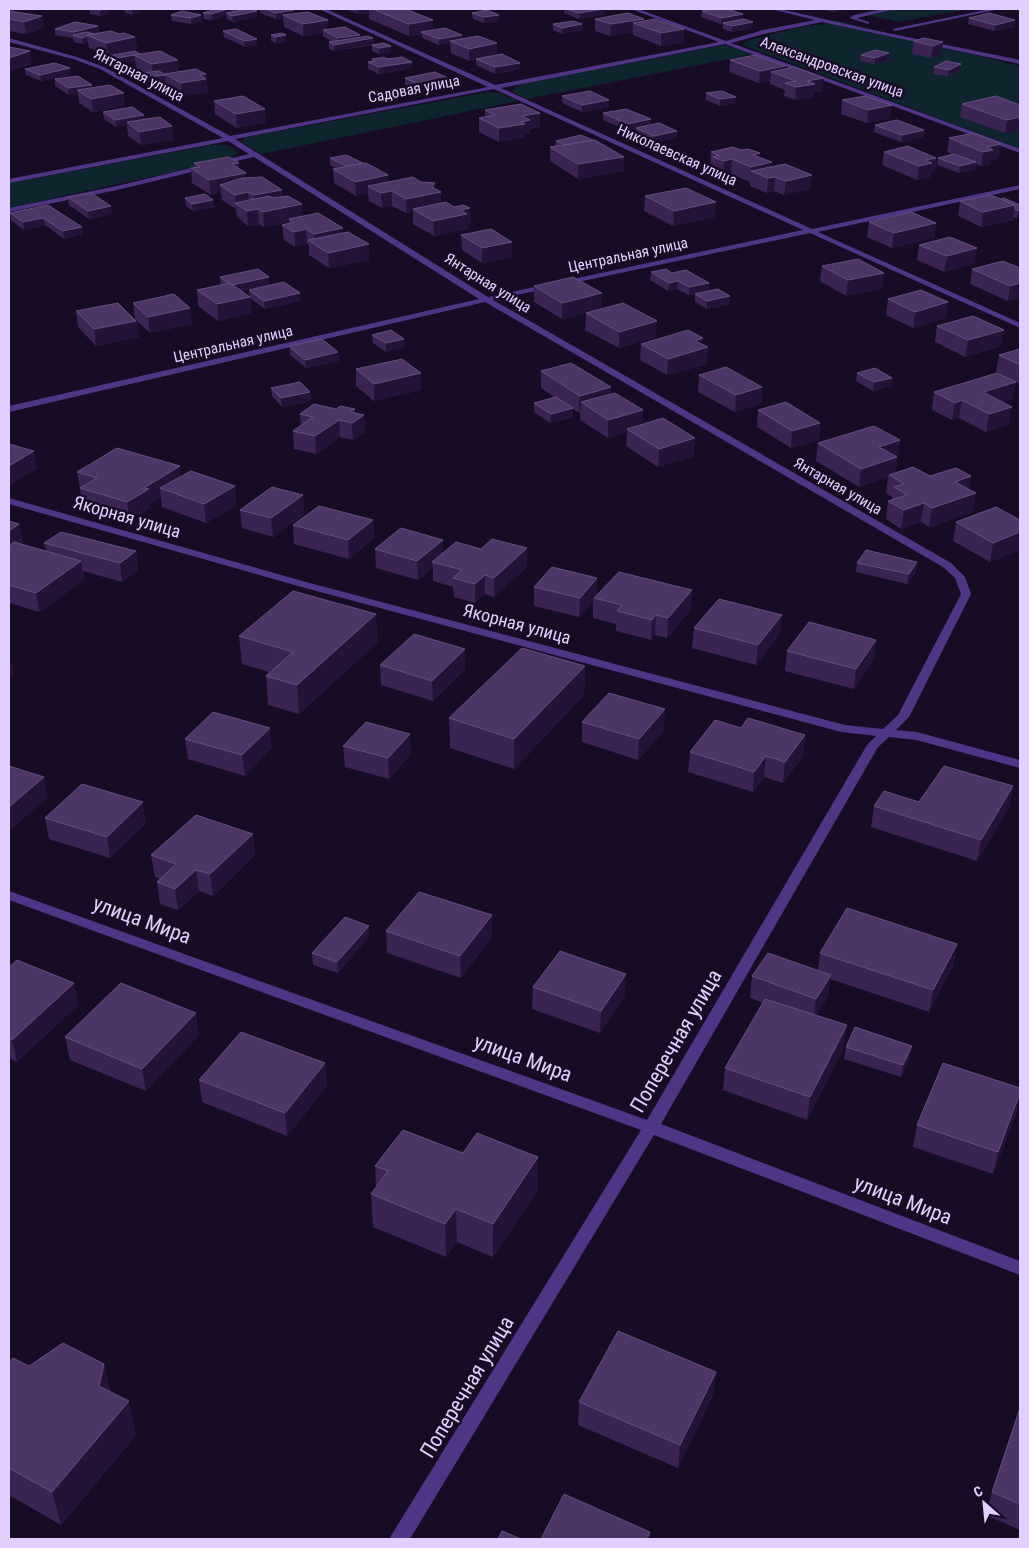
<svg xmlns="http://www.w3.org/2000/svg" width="1029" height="1548" font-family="'Roboto Condensed',sans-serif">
<rect width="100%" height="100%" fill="#170c23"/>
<path fill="#0f252d" d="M880 9H969L899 22 859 13Z
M834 20 1020 66V149L743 45 746 41 800 27 826 24Z
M724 45 754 54 527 99 513 92 514 88 528 82Z
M488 92 500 93 518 101 262 154 241 142 246 137Z
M217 144 230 146 238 153 230 158 214 163 9 208V183Z"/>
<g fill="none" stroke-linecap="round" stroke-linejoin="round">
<path fill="#503485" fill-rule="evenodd" d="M319 9H326L495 85 719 42 631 9H638L726 41 763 30 815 20 771 9H780L868 29 1020 60V64L822 22 764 34 731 43 1020 149V153L725 44 501 88 812 229 1020 185V189L818 232 1020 323V328L810 233 493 300 951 563 965 577 971 594 909 717 896 730 917 732 1020 760V768L916 740 889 737 878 747 661 1124 1020 1261V1275L654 1135 410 1539H389L641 1130 9 900V891L647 1120 867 745 876 736 841 732 298 586 9 504V498L306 582 845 725 883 729 898 715 961 594 955 578 943 567 485 302 9 412V406L479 299 254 157 117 190 9 212V208L117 186 249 154 228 141 9 183V179L223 138 100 69 73 59 9 42V38L77 57 104 67 230 136 488 87ZM494 89 803 230 488 297 235 139Z
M885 9H895L857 18 869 22V24L849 18 854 15Z
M990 9H1000L895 31 892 29Z"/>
</g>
<path fill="#3b2452" d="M89 9H108L109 13 100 16 90 14Z
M124 9H140V12L132 15 125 13Z
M216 9H251L257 17 233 22 227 19V15L212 20 204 19 203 13Z
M260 9H291L294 10V14L328 20V29L360 37 373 38 374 44 391 46V52L379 54 372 51V45L334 51 329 49V42H333L323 36V33L303 36 284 27 283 18 276 19 260 13Z
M345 9H406L433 20V30L462 35V39L497 43V55L520 63V69L495 74 476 65V60L469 61 451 53 450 43 439 45 422 38V34L409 36 369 19V13L359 14Z
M564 9H604L603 15 579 19 564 13Z
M821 9H849L834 12Z
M9 11 42 16 44 28 26 34 9 31Z
M702 11 743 14 742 19 752 28 732 32 723 29V23L721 24 701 17Z
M472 13 499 21 484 23 473 19Z
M171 15H201L202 21 191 24 172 21Z
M969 18 1015 20 1014 27 994 31 968 24Z
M595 19H644V21L684 29 683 42 661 46 633 35V32L610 36 595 31Z
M553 24 582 30 562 34 553 30Z
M98 26 99 32 92 33 119 34 135 37 137 49 108 55 89 48 88 42 83 44 74 42 73 38 55 35V29Z
M223 31 257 39V45L245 47 224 37Z
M271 35 287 41 276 43 271 41Z
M914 41 943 42 941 54 931 58 912 54Z
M9 47 32 64 10 71H9Z
M889 53V60L875 64 860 61 861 55Z
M140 54 179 71 206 74 208 92 182 96 166 86V82L150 84 143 79V73H145L136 68 135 61 113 65 107 62V56Z
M372 59H387L412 62V68L379 74 368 69V62H372Z
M730 60 785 69 822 91 814 92V97L795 100 784 96 785 90 770 84V81L759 83 729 72Z
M961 64 960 70 948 76 933 74 934 67Z
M25 69 71 75 41 81 26 75Z
M405 78 448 84 441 86V88L418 91 405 85Z
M55 79 92 85V88L125 106 93 112 79 103 78 94 69 95 55 86Z
M706 93 735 103 720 106 706 100Z
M562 96 609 100V107L582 112 562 103Z
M842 100 890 118 867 123 841 114Z
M214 101 266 122 237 128 215 114Z
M962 104 1020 105 1005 133 960 117Z
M485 110 540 113V127L530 129V134H525V137L499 142 479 132V118L485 117Z
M103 112 144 115 145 119 174 140 141 145 128 136 127 125 116 127 104 119Z
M603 113 651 119 650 125 677 131V138L654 143 636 135V129L627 130 603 120Z
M875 125 924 130 923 137 901 142 874 132Z
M949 138 999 158 991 160V164L981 166 976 164 975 170 959 173 937 165 938 158 952 154 947 152Z
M556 141 624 171 578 179 550 161V147L555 146Z
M711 152 759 157 772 167 810 189 784 195 774 191 767 193 750 186V182L731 174 723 175 712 171V166H710Z
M884 152 936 158 935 172 931 173V177L917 180 882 165Z
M330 158 388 182H421L441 192V203L471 223 467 224 468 229 434 236 413 224V212L406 213 392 206 382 208 369 201 368 193 356 196 334 183 333 169 336 168 330 165Z
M194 163 246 173V178L283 197 303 216 343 228V233L369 244V260L329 268 309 255V245L307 244 295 247 284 240 282 225 289 223V222L264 227 259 224 248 226 237 217 236 209 222 200 221 192 211 195 192 183 191 168H195Z
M645 196 715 217 673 226 644 211Z
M68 197 112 214 89 219 69 205Z
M185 198 214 207 193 211 186 206Z
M1001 199 1020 205 1017 218 1013 217V220L981 227 958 216 960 201Z
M48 205 83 234 64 239 45 225 24 230 11 220 10 213Z
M869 222 936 223 934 238 892 248 867 237Z
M461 235 512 257 482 263 462 250Z
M919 245 975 263 944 272 917 260Z
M822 266 882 289 846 296 820 281Z
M1020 268V298L1008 301 970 284 972 269Z
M651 272 709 283V291L689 295 677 289 668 291 650 280Z
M220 277H269V285L241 291 250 297 249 290 300 301 265 309 250 298 251 313 218 321 198 306 197 290 221 285Z
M534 286 601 309 562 319 534 302Z
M695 294 730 304 707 309 695 302Z
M888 299 946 318 913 328 886 315Z
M133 303 190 308 192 324 150 333 135 319Z
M76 311 136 321 139 337 96 346 78 327Z
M586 313 656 337 619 348 585 330Z
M937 326 1001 346 965 357 935 342Z
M372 335 405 347 386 352 373 343Z
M641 344 703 345 707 364 667 375 640 360Z
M289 346 338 352 339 361 306 368 290 355Z
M1020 349V384L996 372 999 355Z
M356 369 421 373V390L374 401 356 386Z
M541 371 611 387V394L643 410V424L694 456 658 467 626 446 627 432 608 438 580 420V413L573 409V417L550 423 534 412V403L556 398 541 388Z
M857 373 892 378 891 386 873 391 856 381Z
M699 375 762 387 761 404 735 412 698 392Z
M271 388 310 392 311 401 282 407 272 396Z
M934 392 1013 399 1003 402 1009 424 986 432 959 418 952 420 932 410Z
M336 409 364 415 365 432 353 440 340 437 316 454 294 449 293 431 301 426 300 414Z
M758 410 820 423 819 440 791 448 757 427Z
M900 440 895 473 930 476H971L969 489 973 512 929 527 921 522 901 529 886 519 888 501 892 500V497L886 493 888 477 859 487 816 461 818 443Z
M77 472 181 477 237 505 206 523 162 507 161 497 151 504V507L130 521 83 506Z
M303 495 304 514 273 537 242 528 240 510Z
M373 520 374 538 349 559 294 544 293 525Z
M1020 520V550L990 562 953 541 956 522Z
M9 521 23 543 21 544 46 551 44 543 136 551 138 570 122 582 83 571 84 580 39 612 9 603Z
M443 540V553L481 549 527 548V567L494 597 485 594 475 603 454 597 453 587 433 581V567L418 580 376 568 375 549Z
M857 563 916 572 907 584 856 572Z
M534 587 597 595 691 609 667 638 655 635 651 640 616 631V624L593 618V601L579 617 534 606Z
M694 628 780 634 756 665 692 648Z
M239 636 378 642 299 714 268 705 266 676 269 672 242 664Z
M787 651 874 659 854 689 785 671Z
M380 665 465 669 433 701 381 685Z
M585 666 584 695 514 769 450 748 449 718Z
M582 722 664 730 638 760 582 742Z
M741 728 805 735 803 756 783 783 764 777 753 792 688 772 690 752Z
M185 739 272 748 245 776 188 759Z
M343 746 411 754 389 779 345 767Z
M1013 786 1009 807 977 861 871 827 874 806 919 802Z
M45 818 146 823 110 858 49 839Z
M253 834 255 855 213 896 199 891 178 910 160 904 157 882 161 879 155 877 151 855Z
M369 926V937L338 973 313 965 312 953Z
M386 931 492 937 461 978 387 953Z
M957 944 953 966 929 1012 830 979 828 997 816 1015 844 1047 807 1120 723 1090 725 1068 763 1003 750 998 752 976 818 970 820 953Z
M9 967 74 983 78 1005 17 1062 9 1058Z
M533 987 625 996 600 1033 532 1009Z
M199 1035 146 1091 70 1060 65 1037Z
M846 1047 910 1057 901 1077 844 1059Z
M325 1063 327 1086 287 1136 202 1102 199 1080Z
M1017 1111 993 1174 913 1147 917 1125Z
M463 1153 538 1157V1190L493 1257 457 1242 446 1257 373 1227 371 1194 376 1187 375 1166Z
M9 1363 29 1366 104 1364 110 1392 136 1435 61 1525 9 1495Z
M716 1372 713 1395 678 1468 578 1425 579 1402Z
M1020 1408V1530L986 1515 992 1492Z"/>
<path fill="#251337" d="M104 9H108L109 13 100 16V10Z
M132 9H140V12L132 15Z
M228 9H231L232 13H226L227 15 212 20 211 14Z
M241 9H251L241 12Z
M358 9H369V13L359 14Z
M604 9 603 15 579 19V13Z
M834 9H849L834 12Z
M294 10 295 16 283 15V18L276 19V13Z
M257 11V17L233 22 232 16Z
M743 14 742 20 723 23 721 24 722 18Z
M201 15 202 21 191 24V18Z
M499 15V21L484 23V17Z
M42 16 44 28 26 34 24 22Z
M644 19 643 27 633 23V32L610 36 611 24Z
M328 20V32L323 30V33L303 36V24Z
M433 20V32H421L422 34 409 36V24Z
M1015 20 1014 27 994 31 995 25Z
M753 22 752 28 732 32V26Z
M582 24V30L562 34V28Z
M98 26 99 32 79 37 75 36 74 32Z
M684 29 683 42 661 46V33Z
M286 35 287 41 276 43V37Z
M360 35V40L373 38 374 44 334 51V45L338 44V38Z
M462 35V41H450V43L439 45V39Z
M87 36 88 42 83 44 82 38Z
M135 37 137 49 108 55 106 43Z
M257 39V45L245 47 244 41Z
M943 42 941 54 931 58 933 46Z
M497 43V56L476 59V60L469 61V49Z
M391 46V52L379 54V48Z
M30 51 32 64 10 71 9 58Z
M889 53V60L875 64V58Z
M140 54 134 55 135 61 113 65 112 59Z
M178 60 179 72 165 75 166 82 150 84 149 77H153L152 64Z
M412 62V68L379 74V67Z
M520 63V69L495 74V67Z
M961 64 960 70 948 76 949 70Z
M785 66 784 77 771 72 770 81 759 83 760 71Z
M70 68 71 75 41 81 40 75Z
M206 74 208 92 182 96 181 83 200 75Z
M448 78V84L441 86V88L418 91V84Z
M824 78 822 91 814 92V97L795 100 796 87 807 81Z
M92 85 93 91 77 90 78 94 69 95 68 88Z
M124 93 125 106 93 112 91 99Z
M736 97 735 103 720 106V99Z
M609 100V107L582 112V105Z
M892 105 890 118 867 123 868 110Z
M265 109 266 122 237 128 236 114Z
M540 113V127L530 129V134H525V137L499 142V128L522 116Z
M144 115 145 122H127V125L116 127 115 120Z
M1020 117V130L1005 133 1007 120Z
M651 119 650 126 636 128V129L627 130V124Z
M172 126 174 140 141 145 139 132Z
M924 130 923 137 901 142 902 135Z
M677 131V138L654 143V136Z
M1001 144 999 158 991 160V164L981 166 983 152 987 147Z
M760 153 759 166 772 162 771 177 751 171 750 182 751 167 753 155Z
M624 157V171L578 179V164Z
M936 158 935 172 931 173V177L917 180 919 166 925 160Z
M732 159 731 174 723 175 724 161Z
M976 162 975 170 959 173 960 166Z
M239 163 240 174 246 173 247 187 220 185 221 192 211 195 209 180 232 164Z
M388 175 389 189 368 186V193L356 196 355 182Z
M812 175 810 189 784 195 786 181Z
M775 177 774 191 767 193 768 178Z
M435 183V193L441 192V206L413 209V212L406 213V199L432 187Z
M282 190 283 204 258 209 259 224 248 226 247 211 255 209 254 195Z
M392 191V206L382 208 381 193Z
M248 192 250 207 236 203 235 195Z
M213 200 214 207 193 211 192 204Z
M716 202 715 217 673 226 674 211Z
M302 204 303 219H289V222L264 227 263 212Z
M1015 205 1013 220 981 227 983 212Z
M111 206 112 214 89 219 88 211Z
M470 208 471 223 467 224 468 229 434 236 433 221 461 210Z
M1020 210V218H1017L1019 211Z
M43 218 45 225 24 230 23 222Z
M936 223 934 238 892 248 894 233Z
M82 227 83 234 64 239 63 231Z
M343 228 344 243 315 244 314 234Z
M306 229 307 244 295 247 294 232Z
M512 242V257L482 263V248Z
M369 244V260L329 268 328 253Z
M977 248 975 263 944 272 947 256Z
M884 273 882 289 846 296 848 280Z
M269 277V285L232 293 231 285Z
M678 281 677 289 668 291 669 283Z
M709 283V291L689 295V287Z
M1020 283V298L1008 301 1010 286Z
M300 293V301L265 309 264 301Z
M602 293 601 309 562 319V303Z
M730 296V304L707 309V301Z
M250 297 251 313 218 321 217 304Z
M948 302 946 318 913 328 915 312Z
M190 308 192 324 150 333 148 317Z
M136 321 139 337 96 346 94 329Z
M657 321 656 337 619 348V332Z
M1004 330 1001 346 965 357 968 340Z
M703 338V349L708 347 707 364 667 375 668 359 695 341Z
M404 339 405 347 386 352V343Z
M338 352 339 361 306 368 305 360Z
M421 373V390L374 401V384Z
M892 378 891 386 873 391 874 382Z
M1016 382 1013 399 981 410 983 392Z
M611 387 610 404 581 402 580 413H579L580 396Z
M762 387 761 404 735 412 736 395Z
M310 392 311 401 282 407 281 398Z
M962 400 959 418 952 420 955 403Z
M1012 407 1009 424 986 432 989 414Z
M573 408V417L550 423 551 414Z
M355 409V421L364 415 365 432 353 440 351 412Z
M643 410V428L627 429V432L608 438V420Z
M339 420 340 437 316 454 315 436Z
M820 423 819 440 791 448 792 431Z
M695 438 694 456 658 467 659 449Z
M900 440 895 475H889L888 477 859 487 861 469 879 447Z
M34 451 37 469 9 486V466Z
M180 466 182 484 160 488 161 497 151 504V507L130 521 127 502 144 488Z
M971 476 968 495 955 482Z
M235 486 237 505 206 523 204 504Z
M976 493 973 512 929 527 932 508Z
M303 495 304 514 273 537 271 518Z
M924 503 921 522 901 529 904 510Z
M373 520 374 538 349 559 348 540Z
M19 524 23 543 9 552V531Z
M1020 532V550L990 562 993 543Z
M443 540V558L432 562 433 567 418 580 417 561Z
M527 548V567L494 597V578Z
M136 551 138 570 122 582 120 563Z
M81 561 84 580 39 612 36 593Z
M917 562 916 572 907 584 909 574Z
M485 575V594L475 603V584Z
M597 578V597L594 598 593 601 579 617 580 598Z
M692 590 691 609 667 638 668 618Z
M376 614 378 642 299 714 297 685Z
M656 615 655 635 651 640 652 620Z
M782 615 780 634 756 665 758 645Z
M876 640 874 659 854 689 856 669Z
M465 649V669L433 701 432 681Z
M12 663 14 674 9 678V666Z
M585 666 584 695 514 769V739Z
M665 709 664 730 638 760 639 739Z
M270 728 272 748 245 776 242 755Z
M410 734 411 754 389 779 388 758Z
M805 735 803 756 783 783 785 762Z
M766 756 764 777 753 792 754 772Z
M44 777 48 798 9 831V807Z
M1013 786 1009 807 977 861 981 840Z
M143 802 146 823 110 858 107 837Z
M253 834 255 855 213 896 210 874Z
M196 870 199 891 178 910 175 889Z
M492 915V937L461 978 460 956Z
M369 926V937L338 973 337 962Z
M957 944 953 966 929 1012 933 990Z
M626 974 625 996 600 1033 601 1011Z
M831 975 828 997 813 1021 816 999Z
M74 983 78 1005 17 1062 12 1040Z
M196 1013 199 1035 146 1091 142 1069Z
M847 1025 844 1047 807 1120 810 1097Z
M912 1046 910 1057 901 1077 903 1065Z
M325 1063 327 1086 287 1136 285 1113Z
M1020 1093 1017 1111 993 1174 998 1152Z
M538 1157V1190L493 1257V1224Z
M456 1209 457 1242 446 1257 445 1224Z
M104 1364 111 1397 99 1386Z
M716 1372 713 1395 678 1468 680 1445Z
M129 1401 136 1435 61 1525 52 1492Z
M650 1532V1539H647Z"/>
<path fill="#4d3665" stroke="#644e7d" d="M92 9H104L100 10Z
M216 9H228L211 14 203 13Z
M251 9 257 11 232 16 226 13Z
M265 9H291L294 10 276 13Z
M373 9H406L433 20 409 24Z
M567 9H604L579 13Z
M715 9H727L743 14 722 18 702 11Z
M487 10 499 15 484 17 472 13Z
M9 11 42 16 24 22 9 19Z
M182 11 201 15 191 18 171 15Z
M308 12 328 20 303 24 283 15Z
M628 13 644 19 611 24 595 19Z
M989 13 1015 20 995 25 969 18Z
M655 19 684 29 661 33 633 23Z
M744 19 753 22 732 26 723 23Z
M573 21 582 24 562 28 553 24Z
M75 22 98 26 74 32 55 29Z
M345 27 360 35 338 38 323 30Z
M445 28 462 35 439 39 421 32Z
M236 29 257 39 244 41 223 31Z
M111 31 119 34 124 33 135 37 106 43 87 35Z
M86 32 94 34 87 35V36L82 38 73 35Z
M282 33 286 35 276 37 271 35Z
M368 36 373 38 334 45 329 42Z
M478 36 497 43 469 49 450 41Z
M924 38 943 42 933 46 914 41Z
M384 43 391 46 379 48 372 45Z
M9 47 30 51 9 58Z
M875 50 889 53 875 58 861 55Z
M135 51 140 54 112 59 107 56Z
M160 51 178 60 152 64 134 55Z
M502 54 520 63 495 67 476 59Z
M755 55 785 66 760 71 730 60Z
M384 57 387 59 402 57 412 62 379 67 368 62 375 61 372 59Z
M946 61 961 64 949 70 934 67Z
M55 63 70 68 40 75 25 69Z
M794 67 824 78 807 81 815 84 796 87 785 83 796 81 771 72Z
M196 69 206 74 200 75 206 79 181 83 165 74Z
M159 71 166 75 149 77 143 73Z
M435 72 448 78 438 80 441 81 418 84 405 78Z
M78 76 92 85 68 88 55 79Z
M110 85 124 93 91 99 77 90Z
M590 91 609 100 582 105 562 96Z
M722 91 736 97 720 99 706 93Z
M243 96 265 109 236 114 214 101Z
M865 96 892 105 868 110 842 100Z
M996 96 1020 105V117L1007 120 962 104Z
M521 104 540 113 522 116 530 120 521 122 525 124 499 128 479 118 495 115 485 110Z
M132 107 144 115 115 120 103 112Z
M626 109 651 119 627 124 603 113Z
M160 117 172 126 139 132 127 122Z
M897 120 924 130 902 135 875 125Z
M659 123 677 131 654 136 636 128Z
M973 133 1001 144 987 147 993 150 983 152 949 138Z
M581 135 593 140 565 145 556 141Z
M595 140 624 157 578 164 550 147Z
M908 146 936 158 925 160 932 163 919 166 884 152Z
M733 147 741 150 748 149 760 153 753 155 772 162 751 167 732 159 724 161 713 157 719 155 711 152Z
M954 154 976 162 960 166 938 158Z
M346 155 363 163 346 166 330 158Z
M229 157 239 163 232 164 246 173 209 180 191 168 200 167 194 163Z
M366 163 388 175 355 182 333 169Z
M785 164 812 175 786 181 775 177 768 178 751 171Z
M262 177 282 190 254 195 248 192 235 195 220 185 242 178Z
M413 177 421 182 435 183 432 187 441 192 406 199 392 191 381 193 368 186Z
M686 188 716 202 674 211 645 196Z
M91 193 111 206 88 211 68 197Z
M205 194 213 200 192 204 185 198Z
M991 195 1015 205 983 212 960 201Z
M269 196 273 198 288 196 302 204 263 212 258 209 247 211 235 203Z
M1004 198 1020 205V210L1019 211 1015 209V205L1001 199Z
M446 202 454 207 463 205 470 208 461 210 467 214 433 221 413 209Z
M48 205 82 227 63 231 43 218 23 222 10 213Z
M911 212 936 223 894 233 869 222Z
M318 213 343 228 314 234 306 229 294 232 282 225 294 222 289 219Z
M491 229 512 242 482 248 461 235Z
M348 232 369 244 328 253 308 240Z
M950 237 977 248 947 256 919 245Z
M858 259 884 273 848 280 822 266Z
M1003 261 1020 268V283L1010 286 972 269Z
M258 269 269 277 232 285 230 283H228L220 277Z
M666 269 672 273 686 270 709 283 689 287 678 281 669 283 651 272Z
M573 277 602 293 562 303 534 286Z
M284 282 300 293 264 301 249 290Z
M230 283 250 297 217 304 197 290Z
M718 289 730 296 707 301 695 294Z
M921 290 948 302 915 312 888 299Z
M174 294 190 308 148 317 133 303Z
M118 303 136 321 94 329 76 311Z
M623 303 657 321 619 332 586 313Z
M973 316 1004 330 968 340 937 326Z
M391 330 404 339 386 343 372 335Z
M688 330 703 338 695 341 708 347 668 359 641 344Z
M322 339 338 352 305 360 289 346Z
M1020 349V365L999 355Z
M402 359 421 373 374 384 356 369Z
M571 363 611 387 580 396 541 371Z
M726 367 762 387 736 395 699 375Z
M875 368 892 378 874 382 857 373Z
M997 373 1016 382 983 392 1012 407 989 414 962 400 955 403 934 392Z
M300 382 310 392 281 398 271 388Z
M615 393 643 410 608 420 581 402Z
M556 397 573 408 551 414 534 403Z
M786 402 820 423 792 431 758 410Z
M314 404 336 409 340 406 355 409 351 412 364 415 352 423 339 420 315 436 293 431 313 417 300 414Z
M663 418 695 438 659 449 627 429Z
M874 426 900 440 879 447 897 457 861 469 818 443Z
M9 444 34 451 9 466Z
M117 448 180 466 144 488 149 489 127 502 80 488 97 478 77 472Z
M913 467 930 476 956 468 971 476 955 482 976 493 932 508 924 503 904 510 888 501 907 495 894 487 904 484 889 475Z
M191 471 235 486 204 504 160 488Z
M272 487 303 495 271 518 240 510Z
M319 506 373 520 348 540 293 525Z
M996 507 1020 520V532L993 543 956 522Z
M9 521 19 524 9 531Z
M401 528 443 540 417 561 375 549Z
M61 532 136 551 120 563 44 543Z
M492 539 527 548 494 578 485 575 475 584 453 578 462 570 432 562 456 542 481 549Z
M14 542 81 561 36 593 9 585V546Z
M866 550 917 562 909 574 857 563Z
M552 567 597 578 580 598 534 587Z
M619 572 692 590 668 618 656 615 652 620 617 611 622 605 594 598Z
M293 591 376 614 297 685 266 676 293 652 239 636Z
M719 599 782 615 758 645 694 628Z
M809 622 876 640 856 669 787 651Z
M414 634 465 649 432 681 380 665Z
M522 648 585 666 514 739 449 718Z
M609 693 665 709 639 739 582 722Z
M213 712 270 728 242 755 185 739Z
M748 718 805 735 785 762 766 756 754 772 690 752 715 720 741 728Z
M366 722 410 734 388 758 343 746Z
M9 766 44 777 9 807Z
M944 766 1013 786 981 840 874 806 884 791 919 802Z
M82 784 143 802 107 837 45 818Z
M196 815 253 834 210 874 196 870 175 889 157 882 176 864 151 855Z
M419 892 492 915 460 956 386 931Z
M847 908 957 944 933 990 820 953Z
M345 917 369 926 337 962 312 953Z
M560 951 626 974 601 1011 533 987Z
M768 953 831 975 816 999 752 976Z
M17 960 74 983 12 1040 9 1038V967Z
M121 983 196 1013 142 1069 65 1037Z
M765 999 847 1025 810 1097 725 1068Z
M855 1027 912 1046 903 1065 846 1047Z
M241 1032 325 1063 285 1113 199 1080Z
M943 1063 1020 1088V1093L998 1152 917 1125Z
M403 1130 463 1153 477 1133 538 1157 493 1224 456 1209 445 1224 371 1194 388 1171 375 1166Z
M618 1331 716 1372 680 1445 579 1402Z
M63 1343 104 1364 99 1386 129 1401 52 1492 9 1468V1363L13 1358 29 1366Z
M1020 1408V1504L992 1492Z
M564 1494 650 1532 647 1539H541Z
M502 1531 521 1539H498Z"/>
<g text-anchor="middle" stroke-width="5" stroke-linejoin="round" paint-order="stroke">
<g font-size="15" fill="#e3ceff" stroke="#170c23">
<text transform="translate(832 67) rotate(20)" y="5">Александровская улица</text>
<text transform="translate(139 75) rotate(27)" y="5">Янтарная улица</text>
<text transform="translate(414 89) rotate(-11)" y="5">Садовая улица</text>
<text transform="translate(677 155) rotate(24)" y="5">Николаевская улица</text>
<text transform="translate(628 255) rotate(-12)" y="5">Центральная улица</text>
<text transform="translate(488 283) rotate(32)" y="5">Янтарная улица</text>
<text transform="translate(233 344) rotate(-13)" y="5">Центральная улица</text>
<text transform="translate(838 486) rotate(30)" y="5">Янтарная улица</text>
</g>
<g font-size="18" fill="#e3ceff" stroke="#170c23">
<text transform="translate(127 517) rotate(16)" y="6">Якорная улица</text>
<text transform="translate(517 624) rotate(15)" y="6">Якорная улица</text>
</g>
<g font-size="21" fill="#e3ceff" stroke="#170c23">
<text transform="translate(142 920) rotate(20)" y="7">улица Мира</text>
<text transform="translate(676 1041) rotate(-60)" y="7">Поперечная улица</text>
<text transform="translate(523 1058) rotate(20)" y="7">улица Мира</text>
<text transform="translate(903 1200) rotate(21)" y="7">улица Мира</text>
<text transform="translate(467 1387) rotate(-59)" y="7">Поперечная улица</text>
</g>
</g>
<rect width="1029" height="1548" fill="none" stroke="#e3ceff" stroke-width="20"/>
<g transform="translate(984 1503) rotate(333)" stroke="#170c23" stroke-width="4" paint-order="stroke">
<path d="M0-4L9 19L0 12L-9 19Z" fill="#e3ceff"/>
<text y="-8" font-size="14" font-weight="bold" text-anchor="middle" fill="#e3ceff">С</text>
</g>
</svg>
